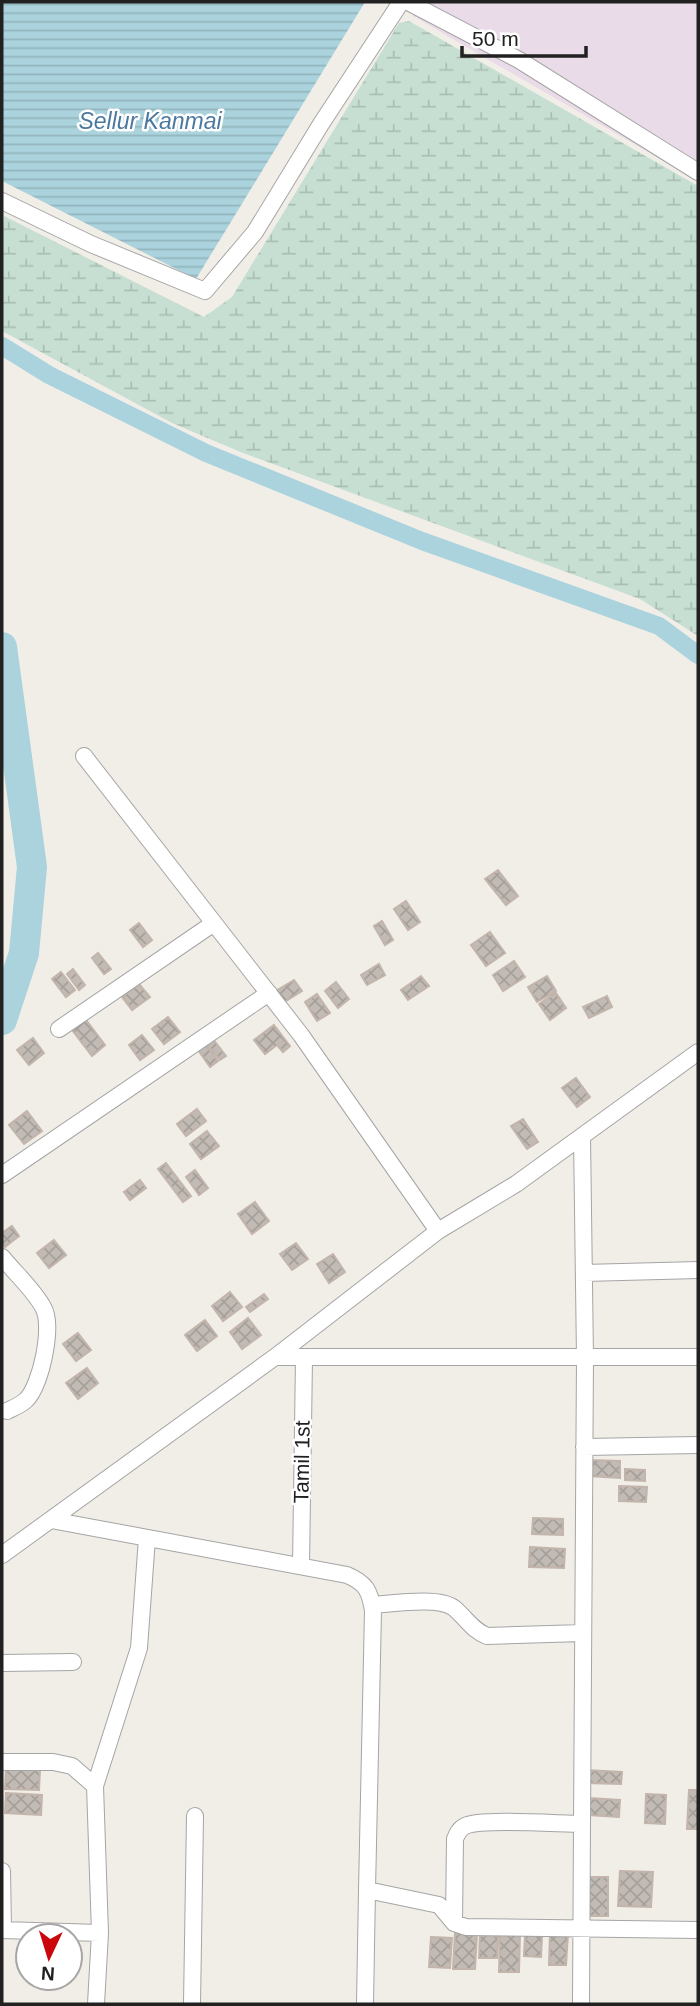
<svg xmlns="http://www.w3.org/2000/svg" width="700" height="2006" font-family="Helvetica,sans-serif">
<defs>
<pattern id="wetland-marsh" width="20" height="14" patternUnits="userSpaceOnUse" patternTransform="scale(1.75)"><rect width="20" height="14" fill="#c6dfd2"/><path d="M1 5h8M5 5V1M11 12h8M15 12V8" fill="none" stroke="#aabfb4"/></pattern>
<pattern id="water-rules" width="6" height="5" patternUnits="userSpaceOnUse" patternTransform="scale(1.75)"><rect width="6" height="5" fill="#abd3dd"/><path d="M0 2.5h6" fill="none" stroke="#93b5bd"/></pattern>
<pattern id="building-cross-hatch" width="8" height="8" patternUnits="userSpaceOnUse" patternTransform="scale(1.75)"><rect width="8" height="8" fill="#c2bab5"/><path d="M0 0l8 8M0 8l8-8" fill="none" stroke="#a6a09b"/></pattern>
</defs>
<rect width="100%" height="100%" fill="#f1eee8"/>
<path fill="#eadbe8" d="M410 2H698V181L413 16Z"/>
<path fill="url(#wetland-marsh)" d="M409 21 698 186V636L640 599 243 453 172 423 2 331V242L4 216 204 317 232 297 399 23Z"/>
<path fill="url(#water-rules)" d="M2 2H365L196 279 2 181Z"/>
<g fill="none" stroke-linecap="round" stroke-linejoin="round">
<path stroke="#abd3dd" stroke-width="18" d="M2 346 49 375 206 453 422 541 659 626 698 655"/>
<path stroke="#abd3dd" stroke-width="30" d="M2 647 32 867 24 953 2 1020"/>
</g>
<path fill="url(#building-cross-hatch)" stroke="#c3b5ab" stroke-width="2" d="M498 870 518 896 506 905 485 879Z
M406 901 420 922 408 930 394 909Z
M382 921 393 940 385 945 374 926Z
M139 923 152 940 143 947 130 930Z
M490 932 505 953 486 966 471 945Z
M98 953 111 969 104 974 92 958Z
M514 961 525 977 503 991 493 975Z
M379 964 385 975 367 985 361 975Z
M73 969 85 985 79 990 67 974Z
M61 972 75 990 66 997 52 979Z
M421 976 429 986 408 1000 401 990Z
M547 976 556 991 537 1002 528 987Z
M294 980 302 991 281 1004 274 992Z
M336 982 349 999 338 1008 325 991Z
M139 984 150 997 132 1010 122 997Z
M556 993 566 1008 550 1020 539 1004Z
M317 994 330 1013 317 1021 305 1002Z
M607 996 612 1007 589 1018 583 1007Z
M83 1016 105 1045 92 1056 69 1026Z
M168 1017 180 1032 164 1044 152 1029Z
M274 1025 290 1046 283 1052 277 1045 265 1054 254 1040Z
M142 1035 154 1050 140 1060 129 1045Z
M33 1038 44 1053 29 1065 17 1050Z
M213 1039 226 1056 220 1060 207 1044Z
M205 1044 218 1061 210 1067 198 1050Z
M576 1078 590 1097 577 1107 562 1088Z
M197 1109 206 1121 186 1136 177 1124Z
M27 1111 42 1131 24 1144 9 1125Z
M523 1119 538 1142 527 1149 511 1126Z
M207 1131 219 1146 201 1159 190 1144Z
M166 1163 191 1196 183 1202 158 1169Z
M195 1170 208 1188 199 1195 186 1177Z
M140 1180 146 1188 130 1200 124 1192Z
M255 1202 269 1221 252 1234 238 1214Z
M12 1226 19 1236 5 1247 2 1242V1233Z
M54 1240 66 1255 49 1268 37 1253Z
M296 1243 308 1259 292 1270 280 1254Z
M333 1254 345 1272 329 1283 317 1264Z
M230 1292 242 1307 223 1321 212 1306Z
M264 1294 268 1299 250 1312 246 1307Z
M248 1318 261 1335 242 1349 230 1332Z
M205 1320 217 1336 197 1351 185 1335Z
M78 1333 91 1350 76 1361 63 1344Z
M87 1368 98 1383 78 1399 66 1383Z
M589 1460 620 1461V1478L588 1476Z
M625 1469 645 1470V1481L625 1480Z
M619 1486 647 1487 646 1502 619 1501Z
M533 1518 563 1519V1535L532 1534Z
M530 1547 565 1549 564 1568 529 1567Z
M6 1769 40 1770 39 1790 5 1789Z
M585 1770 622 1772 621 1784 584 1783Z
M689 1790H698V1829H687Z
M6 1793 42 1795 41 1815 5 1813Z
M646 1794 666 1795 665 1824 645 1823Z
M589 1798 620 1800 619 1817 588 1815Z
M620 1871 653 1872 651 1907 618 1906Z
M586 1877H608V1916H586Z
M455 1933 477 1934 475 1969H453Z
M550 1933 568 1934 566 1965H549Z
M500 1934H520L519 1972H499Z
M480 1935 498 1936 497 1958H479Z
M525 1935 542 1936 541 1957 524 1956Z
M431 1937 452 1938 450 1968 429 1967Z"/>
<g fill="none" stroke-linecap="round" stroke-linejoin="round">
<g stroke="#a5a5a5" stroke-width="18">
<path id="minor" d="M408 2 519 60 698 172
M2 201 91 244 205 291 255 232 321 124 401 2
M84 756 301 1035 438 1231
M59 1029 214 923
M2 1175 269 993
M2 1257C15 1273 33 1289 43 1307 54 1325 41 1386 26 1400 21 1405 13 1408 7 1411
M584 1273 698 1270
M275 1357H698
M584 1447 698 1445
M51 1520 347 1575C366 1583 370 1591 373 1611L367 1890
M2 1555 275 1357 438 1231 516 1184 698 1052
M301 1566 304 1358
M372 1605C391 1604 439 1596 454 1608 466 1618 472 1630 487 1636L583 1633
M2 1663 73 1662
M2 1762H53L72 1766 95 1786 100 1933
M95 1786 139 1648 147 1538
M2 1871 3 1930
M454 1923 455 1839C457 1834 459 1829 465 1826 481 1818 560 1824 582 1824L585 1358 582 1136
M2 1930 100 1933 96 2004
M192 2004 195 1816
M365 2004 367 1890 439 1905 454 1923 466 1927 698 1930
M581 2004 582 1824"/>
</g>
<use href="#minor" stroke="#fff" stroke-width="16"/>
</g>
<g text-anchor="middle" stroke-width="5" stroke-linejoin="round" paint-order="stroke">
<g font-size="21" fill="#212121" stroke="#fff">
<text transform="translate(302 1462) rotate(-89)" y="7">Tamil 1st</text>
</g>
<g font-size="23" font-style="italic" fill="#4a789f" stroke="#fff">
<text x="150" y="129">Sellur Kanmai</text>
</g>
</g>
<rect width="700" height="2006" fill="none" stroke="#212121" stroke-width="7"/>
<g transform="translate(49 1957) rotate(184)"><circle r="33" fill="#ffffff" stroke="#a6a6a6" stroke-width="2"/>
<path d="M0-5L12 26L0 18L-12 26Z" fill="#cb070e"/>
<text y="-10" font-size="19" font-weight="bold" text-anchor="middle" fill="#212121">N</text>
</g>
<path d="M462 46v10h124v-10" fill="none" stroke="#212121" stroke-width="3.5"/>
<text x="472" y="46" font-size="21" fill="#212121" stroke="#ffffff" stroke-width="5" paint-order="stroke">50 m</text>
</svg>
